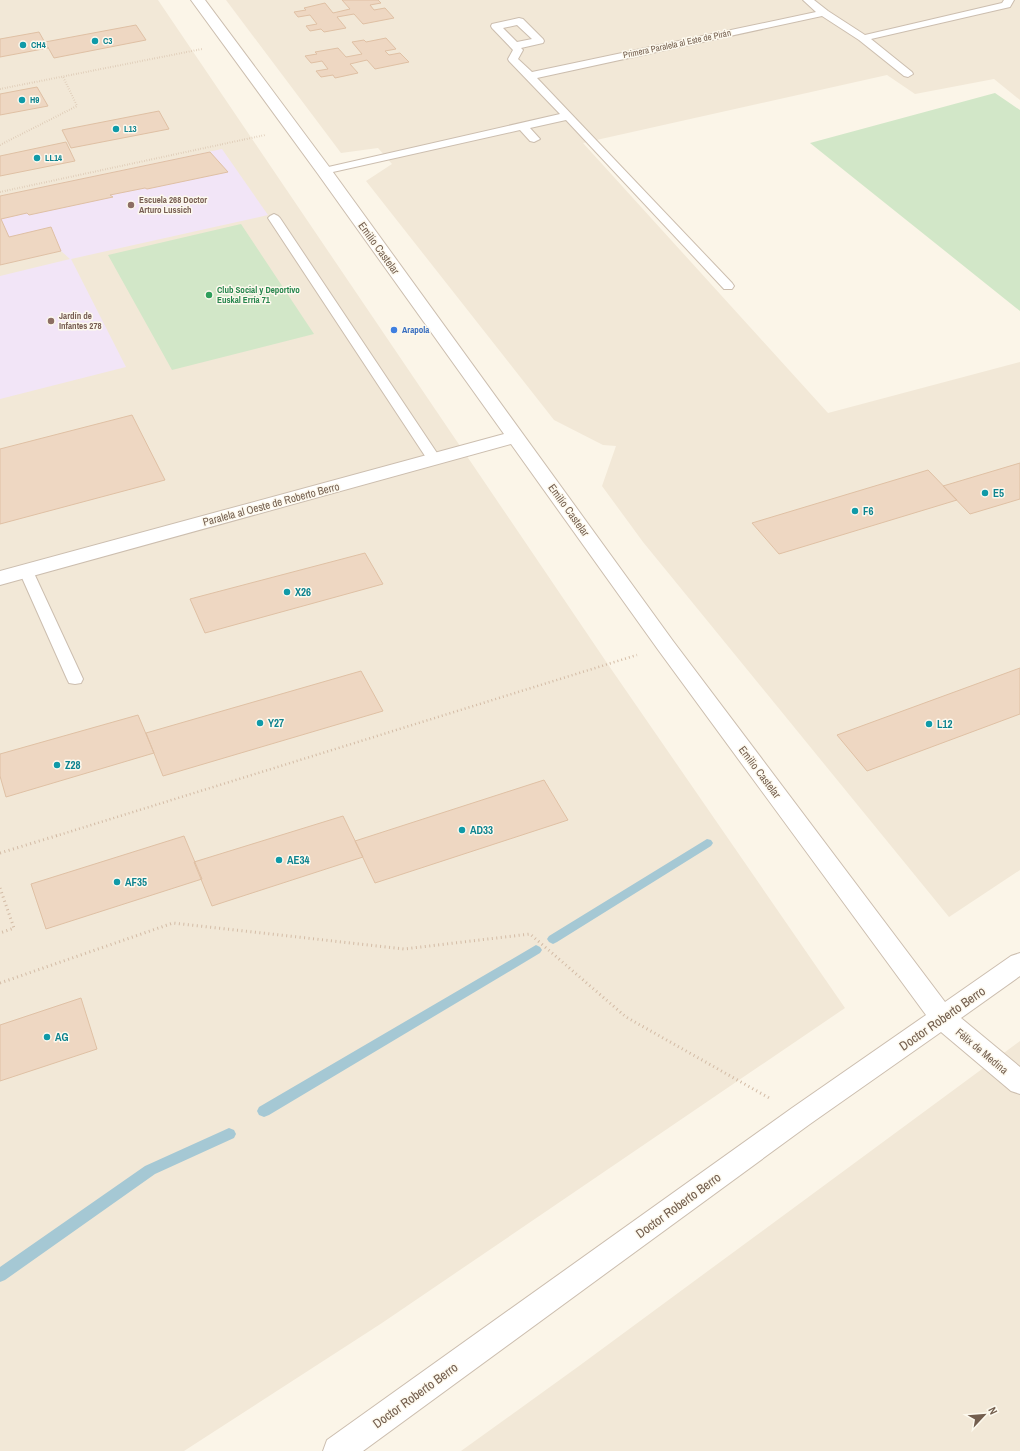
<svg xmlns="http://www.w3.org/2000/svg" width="1020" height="1451" font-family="'Archivo Narrow',sans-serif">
<rect width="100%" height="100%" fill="#fbf5e8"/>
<path fill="#f2e8d7" d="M0 0H158L607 663 845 1008 382 1323 184 1451H0Z
M226 0H1020V100L994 79 915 94 887 75 583 143 828 413 1020 362V870L949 917 643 542 602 486 616 446 603 445 554 420 366 181 392 164 378 148 341 153Z
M1020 1041V1451H461L579 1366Z"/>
<path fill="#f2e5f7" d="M222 149 268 215 71 259 126 367 0 399V276L70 259 61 251 0 265V196Z"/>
<path fill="#d2e7c8" d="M995 93 1020 110V311L810 143Z
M241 224 314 334 172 370 108 255Z"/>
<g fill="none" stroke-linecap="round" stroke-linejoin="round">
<path fill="#a5c8d4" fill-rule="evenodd" d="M707 839 711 840 713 843 711 846 557 942 553 944 549 942 547 939 549 936Z
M536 945 540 947 542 950 540 953 269 1115 264 1117 259 1115 257 1111 259 1107Z
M229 1128 234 1130 236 1134 234 1138 155 1174 5 1280 0 1282V1267L145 1166Z"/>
</g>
<path fill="#eed7c2" stroke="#dfc0a4" d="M342 0H378L381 3 370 5 374 10 385 8 394 18 363 24 354 14 337 17 346 28 324 32 321 29 310 31 306 26 317 24 310 15 298 17 294 12 306 10 304 8 325 3 333 13 350 9Z
M136 25 146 40 54 58 45 42Z
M39 32 48 48 0 57V39Z
M386 38 396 49 385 51 389 55 400 53 409 62 375 69 367 60 350 64 358 73 335 78 333 75 321 77 316 71 328 69 322 61 311 63 305 56 317 54 315 52 338 48 346 57 362 54 352 42 364 40 366 42Z
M37 87 48 106 0 115V94Z
M159 111 169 129 71 148 62 130Z
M66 142 75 161 0 176V156Z
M210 152 228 172 147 189 145 188 110 195 113 197 29 215 27 213 1 219 9 237 51 227 61 251 0 265V196Z
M132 415 165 480 0 524V449Z
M1020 463V499L970 514 943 486Z
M928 470 957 500 779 554 752 523Z
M365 553 383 584 205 633 190 599Z
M1020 668V714L867 771 837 735Z
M361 671 383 711 163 776 146 733Z
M138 715 154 753 6 797 0 776V754Z
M544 780 568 820 375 883 355 841Z
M343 816 363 857 212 906 194 862Z
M184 836 202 879 46 929 31 884Z
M81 998 97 1049 0 1081V1025Z"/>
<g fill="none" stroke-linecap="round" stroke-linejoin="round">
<g stroke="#ccbeaf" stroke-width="2">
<path id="lane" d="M803 0H814L828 11 865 35 1002 3 1004 0H1014L1010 7 871 39 912 72 913 74 908 77 904 76 859 40 822 16 537 78 732 283 734 286 732 289H724L566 120 530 128 540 139 534 142 530 141 520 130 324 174 320 173 318 171 320 169 324 168 560 114 509 61 508 59 513 50 492 28 491 26 492 24 519 18 523 19 543 39 544 41 543 43 521 48 523 50 518 59 532 72 816 12ZM517 25 532 39 517 42 503 28Z
M274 214 278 216 280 218 441 459 439 462 434 463 429 462 427 459 268 218 270 216Z
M26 566 31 568 33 571 83 679 81 683 75 684 69 683 67 679 19 571 21 568Z"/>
</g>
<g stroke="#ccbeaf" stroke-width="2">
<path id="street" d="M191 0H205L330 168 673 641 945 1002 1011 956 1020 953V976L961 1018 1020 1067V1094L1011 1091 941 1032 810 1124 363 1451H323L327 1440 792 1108 926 1015 659 651 511 444 0 585V571L504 434 318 174Z"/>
</g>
<path stroke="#d3bba5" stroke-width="2" stroke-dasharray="0.5 2" stroke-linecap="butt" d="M0 89 202 49
M0 145 77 106 63 77
M0 192 265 135"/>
<path stroke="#d3bba5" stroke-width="2.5" stroke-dasharray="1 3" stroke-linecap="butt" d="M56 836 637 655"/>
<path stroke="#d3bba5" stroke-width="3" stroke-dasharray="1 3.5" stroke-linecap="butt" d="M0 853 59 835
M0 888 14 928 0 933
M0 983 173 923 404 949 530 934 626 1017 771 1099"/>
<use href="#lane" fill="#fff" fill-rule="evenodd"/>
<use href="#street" fill="#fff" fill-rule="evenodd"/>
</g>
<g fill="#0f9aa8" stroke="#fdf9ee" stroke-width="1.5">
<circle cx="95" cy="41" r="4"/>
<circle cx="23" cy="45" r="4"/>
<circle cx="22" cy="100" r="4"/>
<circle cx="116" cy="129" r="4"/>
<circle cx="37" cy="158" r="4"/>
<circle cx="985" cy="493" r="4"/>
<circle cx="855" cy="511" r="4"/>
<circle cx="287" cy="592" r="4"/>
<circle cx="260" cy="723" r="4"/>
<circle cx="929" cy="724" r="4"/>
<circle cx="57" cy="765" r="4"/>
<circle cx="462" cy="830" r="4"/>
<circle cx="279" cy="860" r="4"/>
<circle cx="117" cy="882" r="4"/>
<circle cx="47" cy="1037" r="4"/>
</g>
<g fill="#8d6e63" stroke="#fdf9ee" stroke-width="1.5">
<circle cx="131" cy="205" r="4"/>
<circle cx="51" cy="321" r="4"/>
</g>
<circle fill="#2e9e5b" stroke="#fdf9ee" stroke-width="1.5" cx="209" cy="295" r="4"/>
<circle fill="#3f7fe0" stroke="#fdf9ee" stroke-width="1.5" cx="394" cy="330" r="4"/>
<g text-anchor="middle" stroke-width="3" stroke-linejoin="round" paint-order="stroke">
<g font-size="9" font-weight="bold" fill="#0d838f" stroke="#fdf9ee" text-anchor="start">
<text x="103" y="44">C3</text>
<text x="31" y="48">CH4</text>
<text x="30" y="103">H9</text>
<text x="124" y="132">L13</text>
<text x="45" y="161">LL14</text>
</g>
<g font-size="9" fill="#735e4e" stroke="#fdf9ee">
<text transform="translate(677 44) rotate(-12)" y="3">Primera Paralela al Este de Pirán</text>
</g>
<g font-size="9" font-weight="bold" fill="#785e54" stroke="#fdf9ee" text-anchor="start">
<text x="139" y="203">Escuela 268 Doctor<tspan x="139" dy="10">Arturo Lussich</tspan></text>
<text x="59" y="319">Jardín de<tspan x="59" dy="10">Infantes 278</tspan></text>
</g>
<g font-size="9" font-weight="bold" fill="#27864d" stroke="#fdf9ee" text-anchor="start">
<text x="217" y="293">Club Social y Deportivo<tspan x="217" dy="10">Euskal Erría 71</tspan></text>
</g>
<g font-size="9" font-weight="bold" fill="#366cbe" stroke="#fdf9ee" text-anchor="start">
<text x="402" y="333">Arapola</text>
</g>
<g font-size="11" fill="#735e4e" stroke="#fdf9ee">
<text transform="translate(379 248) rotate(54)" y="4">Emilio Castelar</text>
<text transform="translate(271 504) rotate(-15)" y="4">Paralela al Oeste de Roberto Berro</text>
<text transform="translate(569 510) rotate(54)" y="4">Emilio Castelar</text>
<text transform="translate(760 772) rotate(53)" y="4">Emilio Castelar</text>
<text transform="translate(982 1051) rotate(40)" y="4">Félix de Medina</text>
</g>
<g font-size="11" font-weight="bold" fill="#0d838f" stroke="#fdf9ee" text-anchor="start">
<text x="993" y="497">E5</text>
<text x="863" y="515">F6</text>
<text x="295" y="596">X26</text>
<text x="268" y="727">Y27</text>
<text x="937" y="728">L12</text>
<text x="65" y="769">Z28</text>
<text x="470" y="834">AD33</text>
<text x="287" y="864">AE34</text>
<text x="125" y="886">AF35</text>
<text x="55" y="1041">AG</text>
</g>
<g font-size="13" fill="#735e4e" stroke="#fdf9ee">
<text transform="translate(942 1018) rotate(-35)" y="5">Doctor Roberto Berro</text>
<text transform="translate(678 1205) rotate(-36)" y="5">Doctor Roberto Berro</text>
<text transform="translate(415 1395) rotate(-36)" y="5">Doctor Roberto Berro</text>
</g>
</g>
<g transform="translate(984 1415) rotate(64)" stroke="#fdf9ee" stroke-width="3" paint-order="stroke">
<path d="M0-3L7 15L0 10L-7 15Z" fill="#735e4e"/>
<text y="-6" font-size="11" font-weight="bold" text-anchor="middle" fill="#735e4e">N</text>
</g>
</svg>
